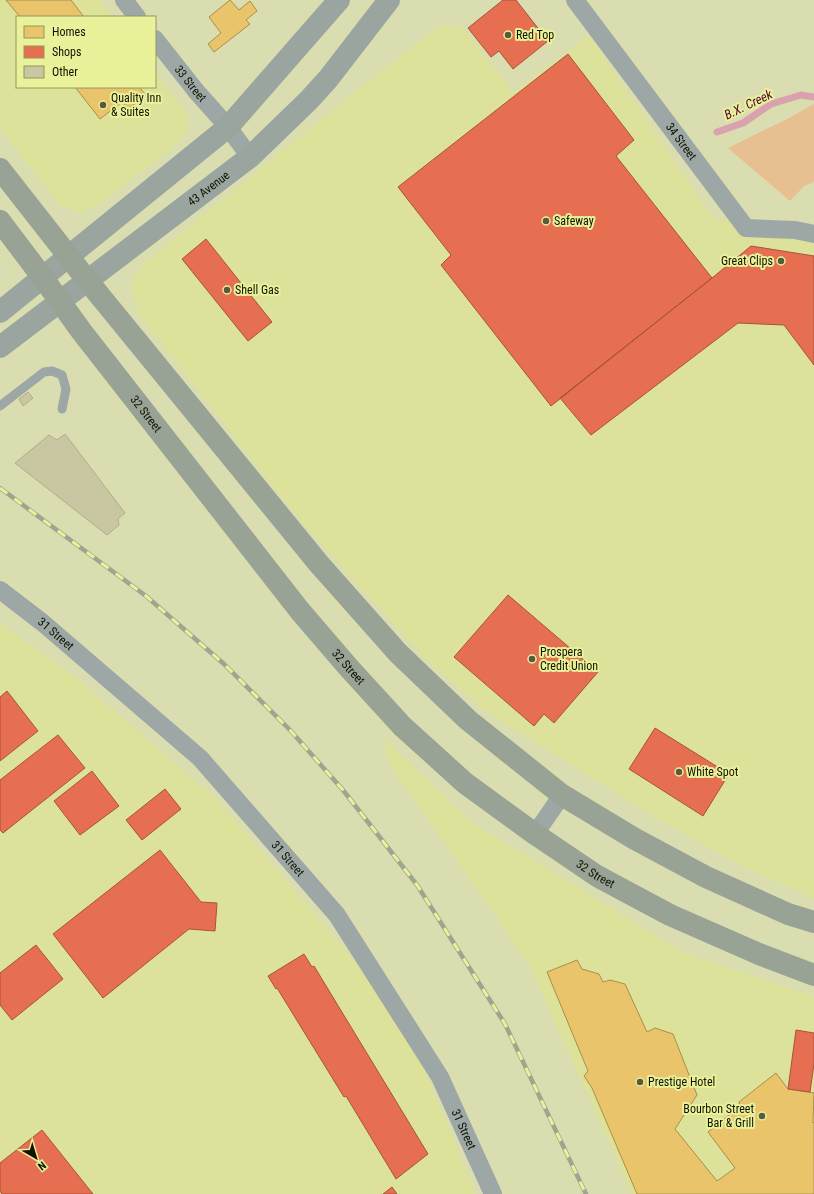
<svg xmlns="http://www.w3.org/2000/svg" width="814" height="1194" font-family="'Roboto Condensed',sans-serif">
<rect width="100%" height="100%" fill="#daddaf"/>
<path fill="#dde29a" d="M0 0H100L113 17H17V87H155V72L188 115 187 133 168 151 96 207 79 213 59 204 0 129Z
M440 25 463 28 513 92 589 35 714 220 814 224V899L736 863 650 814 483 709 424 657 300 520 137 312 132 289 134 276 144 264 360 88Z
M0 623 79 680 217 800 402 1016 476 1194H0Z
M384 739 473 823 682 952 814 996V1194H632L530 966 388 762Z"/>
<path fill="#e8bf90" d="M814 104V182L804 186 790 201 728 148 789 118Z"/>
<path fill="#e9c46a" stroke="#a88f4a" d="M6 0H71L84 17H20Z
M230 0 239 10 250 1 257 11 246 20 250 24 214 52 208 44 221 33 209 17Z
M75 87H139L146 95 128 109 122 102 100 119Z
M577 960 582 969 599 974 603 982 610 980 625 984 647 1032 655 1028 673 1034 697 1095 675 1129 717 1181 735 1168 708 1132 740 1106 739 1102 776 1073 788 1089 814 1093 813 1123 814 1122V1194H637L592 1088 584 1076 588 1071 547 972Z"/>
<path fill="#e76f51" stroke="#a75339" d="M503 0H516L548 41 513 69 499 51 491 57 468 28Z
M568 54 634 140 616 156 712 278 551 406 441 265 451 255 398 187Z
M206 239 272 322 248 341 182 259Z
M751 246 814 256V365L784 325 738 323 591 435 560 398 712 278Z
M508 595 598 672 554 723 544 714 534 726 454 657Z
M7 691 38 731 0 761V697Z
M655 728 729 774 703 816 629 769Z
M58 735 85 768 3 833 0 830V780Z
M92 771 119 806 80 835 54 801Z
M165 789 181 809 142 840 126 820Z
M160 850 201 902 217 903 215 931 189 929 103 998 53 934Z
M36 945 63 979 12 1020 0 1005V973Z
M304 954 312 967 314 966 428 1154 396 1179 346 1096 344 1097 277 988 276 989 268 976Z
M796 1030 814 1033V1064L810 1092 788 1089Z
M42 1130 93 1194H2L0 1191V1163Z
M392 1187 397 1194H383Z"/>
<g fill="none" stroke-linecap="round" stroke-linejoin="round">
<path stroke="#daa2ae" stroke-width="7" d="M717 132 743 123 771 104 801 95 814 97"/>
</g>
<path fill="#c9c6a2" stroke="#b1ae89" d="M28 392 33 398 23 406 19 399Z
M65 434 125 513 118 519 119 525 107 535 15 463 49 435 57 440Z"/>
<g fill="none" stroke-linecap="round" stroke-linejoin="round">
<path stroke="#9da7a6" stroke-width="9" d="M0 406 44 372 52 371 62 375 66 389 62 409"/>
<g stroke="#9da7a6" stroke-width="18">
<path d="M124 0 137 17"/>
<path id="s1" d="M575 0 746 228 795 230 814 234"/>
<path id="s2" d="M155 39 196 91 228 127 250 157"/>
<path id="s3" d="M0 590 43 623 200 758 337 915 440 1077 493 1194"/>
<path d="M535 834 562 795"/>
</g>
<g stroke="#99a59e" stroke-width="22">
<path d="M0 312 228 127 339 0"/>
<path id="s4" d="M0 347 250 157 309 100 328 79 389 0"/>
</g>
<g stroke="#98a295" stroke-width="22">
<path d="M0 169 87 280 319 564 398 653 468 720 562 795 635 839 706 877 788 914 814 922"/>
<path id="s5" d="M0 221 43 278 82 332 300 611 349 668 402 726 465 783 535 834 597 876 670 915 759 954 814 975"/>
</g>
<g stroke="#9ea68f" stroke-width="4.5">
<path id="rail" d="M0 488 146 596 224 664 290 730 343 790 417 885 505 1024 586 1194"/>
</g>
<use href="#rail" stroke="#eaf19b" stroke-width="3" stroke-dasharray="9" stroke-linecap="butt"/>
</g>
<g fill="#585a3d" stroke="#eaf19b" stroke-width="1.5">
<circle cx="508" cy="35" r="4"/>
<circle cx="103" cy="105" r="4"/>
<circle cx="546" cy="221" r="4"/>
<circle cx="781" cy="261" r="4"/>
<circle cx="227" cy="290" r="4"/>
<circle cx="532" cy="659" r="4"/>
<circle cx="679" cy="772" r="4"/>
<circle cx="640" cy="1082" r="4"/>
<circle cx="762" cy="1116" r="4"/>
</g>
<g text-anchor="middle" stroke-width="4" stroke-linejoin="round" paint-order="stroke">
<g font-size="12" fill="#121300" stroke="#eaf19b" text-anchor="start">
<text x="516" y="39">Red Top</text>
<text x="111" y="102">Quality Inn<tspan x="111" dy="14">&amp; Suites</tspan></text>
<text x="554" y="225">Safeway</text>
<text x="773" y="265" text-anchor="end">Great Clips</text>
<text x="235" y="294">Shell Gas</text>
<text x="540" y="656">Prospera<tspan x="540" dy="14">Credit Union</tspan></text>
<text x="687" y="776">White Spot</text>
<text x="648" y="1086">Prestige Hotel</text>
<text x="754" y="1113" text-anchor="end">Bourbon Street<tspan x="754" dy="14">Bar &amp; Grill</tspan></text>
</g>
<g font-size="12" fill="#121300" stroke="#eaf19b">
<text dy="4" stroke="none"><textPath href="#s2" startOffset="57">33 Street</textPath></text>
<text dy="4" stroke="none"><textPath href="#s1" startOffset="177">34 Street</textPath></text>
<text dy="4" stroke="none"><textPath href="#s4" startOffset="262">43 Avenue</textPath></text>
<text dy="4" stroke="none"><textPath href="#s5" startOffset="242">32 Street</textPath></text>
<text dy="4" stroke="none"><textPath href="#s3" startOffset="71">31 Street</textPath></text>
<text dy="4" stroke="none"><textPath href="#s5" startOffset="566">32 Street</textPath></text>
<text dy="4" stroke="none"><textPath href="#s3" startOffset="395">31 Street</textPath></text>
<text dy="4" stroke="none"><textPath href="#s5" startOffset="890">32 Street</textPath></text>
<text dy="4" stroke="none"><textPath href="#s3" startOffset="719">31 Street</textPath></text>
</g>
<g font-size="13" font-style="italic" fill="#510732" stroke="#eaf19b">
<text transform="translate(748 104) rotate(-26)" y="5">B.X. Creek</text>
</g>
</g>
<rect x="16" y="16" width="140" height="72" fill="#eaf19b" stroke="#94985d"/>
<rect x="24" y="26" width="20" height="12" fill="#e9c46a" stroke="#94985d"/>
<text x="52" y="36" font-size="12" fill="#121300">Homes</text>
<rect x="24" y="46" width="20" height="12" fill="#e76f51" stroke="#94985d"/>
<text x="52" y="56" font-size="12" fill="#121300">Shops</text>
<rect x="24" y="66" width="20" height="12" fill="#c9c6a2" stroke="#94985d"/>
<text x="52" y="76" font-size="12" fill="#121300">Other</text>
<g transform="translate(36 1158) rotate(142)" stroke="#eaf19b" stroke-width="3" paint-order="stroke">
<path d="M0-3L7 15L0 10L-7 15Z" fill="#121300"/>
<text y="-6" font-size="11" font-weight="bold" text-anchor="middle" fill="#121300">N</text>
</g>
</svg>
